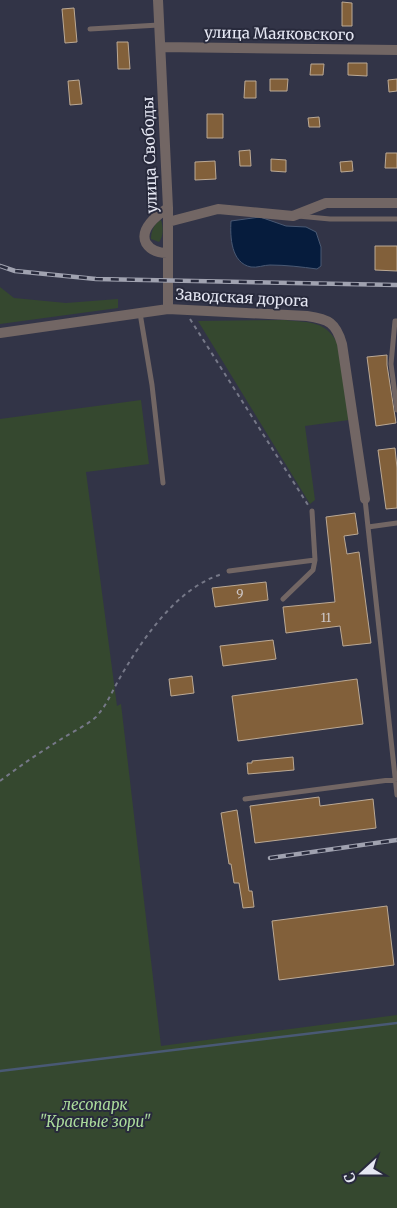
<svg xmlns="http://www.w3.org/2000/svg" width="397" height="1208" font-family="Merriweather,serif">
<rect width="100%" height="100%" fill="#323447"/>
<path fill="#35482f" d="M161 220C163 227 164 236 159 242L151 239C151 232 154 223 161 220Z
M0 287 14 298 66 303 118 299V308L0 324Z
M285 320C311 323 326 320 339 346L349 420 305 426 315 500 310 504 198 321Z
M141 400 149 464 86 472 117 706 121 704 161 1046 397 1015V1208H0V419Z"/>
<path fill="#061c3d" stroke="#495974" d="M260 217 286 226 306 227 316 232 321 247V266L317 269C302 267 286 265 270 265 264 265 257 268 251 267 231 263 230 237 231 221Z"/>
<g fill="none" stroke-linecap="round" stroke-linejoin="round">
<path stroke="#495974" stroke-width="2.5" d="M0 1071 397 1023"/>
</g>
<path fill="#82603a" stroke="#bba995" d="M342 2 352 3V26H342Z
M74 8 77 42 65 43 62 9Z
M117 42H128L130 69H118Z
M348 63H367V76L348 75Z
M311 64H324L323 75H310Z
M270 79H288L287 91H270Z
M397 79V91L389 92 388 80Z
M79 80 82 104 70 105 68 81Z
M245 81H256V98H244Z
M207 114H223V138H207Z
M319 117 320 127H309L308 118Z
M250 150 251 166H240L239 151Z
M386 153H397V168H385Z
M271 159 286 160V172L271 171Z
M215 161 216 179 195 180V162Z
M352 161 353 171 341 172 340 162Z
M375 246H397V271L375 270Z
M387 355V365L396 423 376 426 367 357Z
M395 448 397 468V508L386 509 378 450Z
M355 513 358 534 344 536 347 554 359 552 371 643 343 646 340 626 286 633 283 607 335 602 326 517Z
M266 582 268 600 215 607 212 588Z
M273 640 276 659 223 666 220 646Z
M192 676 194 693 171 696 169 679Z
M357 679 363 724 238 741 232 696Z
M293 757 294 770 248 774 247 763H252V761Z
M319 797 320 806 373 799 376 828 255 843 250 806Z
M237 810 249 891H252L254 907 243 908 239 883H234L231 864H229L221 813Z
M387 906 394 965 279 980 272 921Z"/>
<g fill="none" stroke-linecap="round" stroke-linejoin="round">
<path stroke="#767888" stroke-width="2" stroke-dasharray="4 4" stroke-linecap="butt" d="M190 319 308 505
M0 781C21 765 42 751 63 738 74 731 87 725 96 717 106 706 111 694 118 681 141 641 176 588 222 574"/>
<path stroke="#726664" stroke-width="5" d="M90 29 159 25
M298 216 330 219H397
M140 313 152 385 163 483
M397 321H395L391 364 397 410
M365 499 368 527
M397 523 368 527 397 795
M229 571 315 560
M283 599 313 570 315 560 312 511
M245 799 397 779"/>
<path stroke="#726664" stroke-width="10" d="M158 0 168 208V309
M161 47 397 50
M168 222 218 209 293 216 326 203H397
M167 253C159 253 151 251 146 243 139 229 157 215 168 208
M0 333 168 309 307 316C329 319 336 323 342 344L365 499"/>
<g stroke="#a0a2b0" stroke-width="4.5">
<path id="rail" d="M0 266 15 271 96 279 397 285
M270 858 397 840"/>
</g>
<use href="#rail" stroke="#282a3c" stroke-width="2.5" stroke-dasharray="8" stroke-linecap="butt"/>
</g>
<g text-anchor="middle" stroke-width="4" stroke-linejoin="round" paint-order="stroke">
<g font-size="12" fill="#ccc5c5">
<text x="240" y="598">9</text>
<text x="326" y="622">11</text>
</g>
<g font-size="15" fill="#e5e7f3" stroke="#282a3c">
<text transform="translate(279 34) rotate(1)" y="5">улица Маяковского</text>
<text transform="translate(150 155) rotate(-92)" y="5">улица Свободы</text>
<text transform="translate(242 298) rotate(3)" y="5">Заводская дорога</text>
</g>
<g font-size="15" font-style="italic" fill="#aada9b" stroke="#282a3c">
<text x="95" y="1110">лесопарк<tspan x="95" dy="17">"Красные зори"</tspan></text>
</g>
</g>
<g transform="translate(362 1173) rotate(249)" stroke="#282a3c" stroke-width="4" paint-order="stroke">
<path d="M0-4L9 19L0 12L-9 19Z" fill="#e5e7f3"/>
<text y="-8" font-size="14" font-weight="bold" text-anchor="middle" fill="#e5e7f3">С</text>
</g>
</svg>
